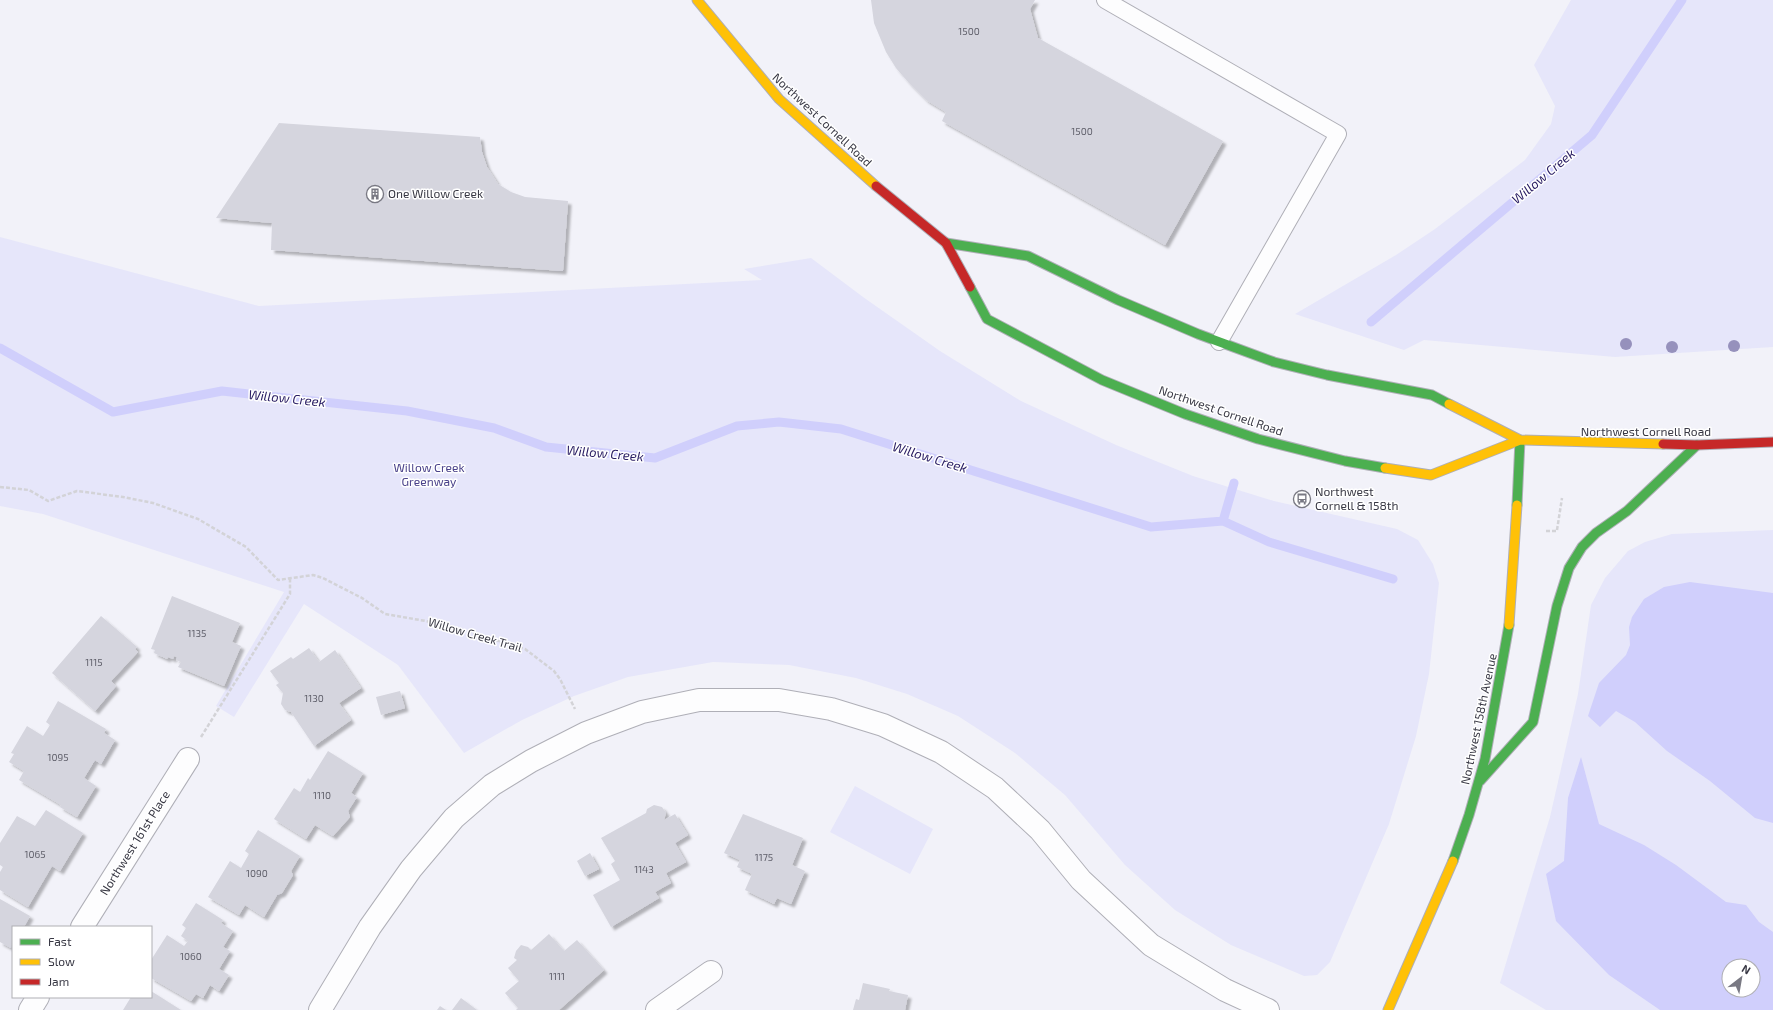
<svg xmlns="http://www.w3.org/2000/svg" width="1773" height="1010" font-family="'Exo 2',sans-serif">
<defs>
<filter id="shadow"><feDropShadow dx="3.5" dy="3.5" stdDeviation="1" flood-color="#0004"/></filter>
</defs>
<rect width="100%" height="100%" fill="#f2f2f9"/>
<path fill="#e6e6fa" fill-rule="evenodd" d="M1571 0H1773V347L1615 357 1424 340 1404 350 1295 314 1396 255 1435 229 1525 160 1551 124 1555 106 1534 65Z
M0 237 259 306 762 280 744 269 811 258 863 297 940 351 1021 401 1116 445 1193 476 1274 501 1397 529 1418 540 1433 564 1439 583 1429 674 1416 736 1389 824 1330 962 1317 975 1304 976 1231 945 1175 910 1125 865 1065 795 1015 753 958 716 907 694 856 678 789 665 713 662 628 677 574 696 522 720 464 753 398 665 304 604 234 717 216 706 284 592 43 514 0 506Z
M1773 530V1010H1546L1500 983 1550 817 1578 694 1591 605 1605 578 1628 551 1645 542 1672 534ZM1729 966H1753V990H1729Z
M855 786 933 829 910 874 830 832Z"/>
<path fill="#d0cffc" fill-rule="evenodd" d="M1690 582 1773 593V823L1755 818 1710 781 1667 751 1635 722 1616 711 1600 727 1588 716 1599 683 1626 655 1630 645 1629 627 1632 617 1644 599 1664 587Z
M1581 757 1599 824 1644 845 1676 865 1726 902 1746 905 1759 922 1773 932V1010H1660L1609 975 1556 921 1546 874 1564 861 1568 798ZM1729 966H1753V990H1729Z"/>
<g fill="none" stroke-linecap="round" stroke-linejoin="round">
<path stroke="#d0cffc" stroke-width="9" d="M1371 322 1592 135 1682 0
M0 348 113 412 222 391 407 411 494 428 546 447 655 458 737 426 779 422 841 429 1151 527 1223 521 1234 483
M1223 521 1269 542 1393 579"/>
</g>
<path fill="#d5d5de" filter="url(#shadow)" d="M871 0H1035L1030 9 1038 38 1223 141 1165 245 942 121 946 112 926 100 909 83 896 68 886 52 874 23Z
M279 123 480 137 482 152 487 167 498 184 511 192 525 197 568 201 563 271 271 250 272 223 216 218Z
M172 596 240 623 232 642 241 646 224 686 178 667 181 662 176 660 177 657 174 656 173 659 168 657 167 659 154 653 155 650 151 649Z
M101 616 137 647 135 649 138 652 111 681 116 686 95 711 52 673Z
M309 648 319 662 335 650 361 688 339 703 351 720 314 746 291 712 285 710 281 704 283 693 276 685 279 683 270 671 291 657 293 659Z
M400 691 405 708 381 715 376 697Z
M58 701 106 729 104 733 115 740 101 764 95 760 84 778 96 786 77 817 60 807 61 805 19 780 24 771 9 762 14 754 11 753 27 726 43 736 50 725 46 722Z
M328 751 363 773 351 793 357 797 348 811 350 817 333 836 315 825 306 839 274 819 294 788 300 792 308 778 310 780Z
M654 805 662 807 666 813 664 820 675 814 688 835 675 843 686 862 666 873 671 883 655 892 659 898 611 927 593 895 620 880 611 864 615 861 601 838 646 813 647 809Z
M46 810 83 833 60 871 52 866 28 907 0 890V872L3 867 0 865V843L17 816 35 826Z
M743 814 803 838 792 865 805 871 791 904 777 898 774 904 745 890 752 874 737 867 740 860 724 853Z
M258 830 300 856 291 871 293 875 282 893 277 895 264 917 245 905 239 915 208 897 230 861 241 868 249 854 245 851Z
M590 853 599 869 585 876 577 861Z
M0 899 30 916 24 927H13L11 948 0 942Z
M196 903 223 920 221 923 233 931 223 947 230 951 219 969 229 975 219 991 210 985 203 998 196 994 191 1001 151 978V960L167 935 184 946 188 941 181 936 186 928 182 925Z
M549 934 564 951 577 940 604 970 559 1010H516L518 1008 505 993 519 981 508 968 517 960 514 958 516 951 521 945 528 947 531 950Z
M863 983 890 989 889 991 908 995 905 1010H853L856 999 859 1000Z
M151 991 181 1010H123L131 997H151Z
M461 998 477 1010H452Z
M440 1006 446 1010H437Z"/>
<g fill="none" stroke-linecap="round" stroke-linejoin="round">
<g stroke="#afafb7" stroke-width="18">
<path id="lane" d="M1105 0 1338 134 1219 342"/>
</g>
<g stroke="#afafb7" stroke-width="24">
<path id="street" d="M82 927 188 759
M30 1010 38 997
M320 1010 370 927 411 869 454 818 492 785 531 761 586 733 642 712 699 700H779L831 709 883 725 941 752 995 788 1040 830 1081 880 1151 945 1225 990 1268 1010
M657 1010 711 972"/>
</g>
<g stroke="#afafb7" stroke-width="11">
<path id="fast" d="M946 243 1028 256 1118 300 1198 334 1274 362 1327 375 1432 395 1449 404
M970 287 987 319 1102 380 1185 414 1258 439 1345 461 1385 468
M1517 505 1520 440
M1480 781 1533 722 1557 606 1569 568 1582 547 1596 533 1627 511 1697 445
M1453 861 1469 815 1485 759 1509 625"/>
</g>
<g stroke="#afafb7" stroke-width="11">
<path id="slow" d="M697 0 779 99 876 186
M1449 404 1520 440 1663 444
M1385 468 1431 475 1520 440
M1509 625 1517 505
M1388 1010 1453 861"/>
</g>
<g stroke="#afafb7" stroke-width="11">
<path id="jam" d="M876 186 946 243 970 287
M1663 444 1697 445 1773 442"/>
</g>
<path stroke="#d3d3d7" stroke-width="2.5" stroke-dasharray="4 2" stroke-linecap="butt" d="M0 487 29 490 48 501 77 491 123 497 153 503 198 519 246 547 278 580 313 575 323 578 362 598 385 614 443 624 525 649 554 671 560 679 575 709
M1557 530 1562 498
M1546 531H1558
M201 737 290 594V579"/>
<use href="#lane" stroke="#fdfdfe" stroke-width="16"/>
<use href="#street" stroke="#fdfdfe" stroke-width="22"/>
<use href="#fast" stroke="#4caf50" stroke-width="9"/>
<use href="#slow" stroke="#ffc107" stroke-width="9"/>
<use href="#jam" stroke="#c62828" stroke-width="9"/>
</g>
<g fill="#9691bc">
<circle cx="1626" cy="344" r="6"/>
<circle cx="1734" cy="346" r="6"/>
<circle cx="1672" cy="347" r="6"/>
</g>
<defs>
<g id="building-ring" transform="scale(0.9)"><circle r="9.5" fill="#fff" stroke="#797983" stroke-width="1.5"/><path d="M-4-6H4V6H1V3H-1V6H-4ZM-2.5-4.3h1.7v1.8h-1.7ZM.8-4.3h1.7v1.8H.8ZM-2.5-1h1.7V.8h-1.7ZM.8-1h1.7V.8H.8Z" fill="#797983"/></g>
<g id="bus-ring" transform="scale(0.9)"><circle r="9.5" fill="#fff" stroke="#797983" stroke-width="1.5"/><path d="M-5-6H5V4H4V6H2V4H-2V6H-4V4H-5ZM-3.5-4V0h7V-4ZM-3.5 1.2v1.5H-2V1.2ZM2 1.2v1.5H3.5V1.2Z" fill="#797983"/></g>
</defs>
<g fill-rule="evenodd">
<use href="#building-ring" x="375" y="194"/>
<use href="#bus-ring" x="1302" y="499"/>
</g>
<g text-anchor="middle" stroke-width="3" stroke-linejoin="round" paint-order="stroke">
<g font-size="10" fill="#5f5f6a">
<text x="969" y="35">1500</text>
<text x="1082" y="135">1500</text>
<text x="197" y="637">1135</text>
<text x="94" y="666">1115</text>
<text x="314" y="702">1130</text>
<text x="58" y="761">1095</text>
<text x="322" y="799">1110</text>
<text x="35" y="858">1065</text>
<text x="764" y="861">1175</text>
<text x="644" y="873">1143</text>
<text x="257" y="877">1090</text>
<text x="191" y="960">1060</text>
<text x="557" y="980">1111</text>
</g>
<g font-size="12" fill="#383844" stroke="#fff">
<text transform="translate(822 120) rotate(43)" y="4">Northwest Cornell Road</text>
<text transform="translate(1221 411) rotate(19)" y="4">Northwest Cornell Road</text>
<text x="1646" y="436">Northwest Cornell Road</text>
<text transform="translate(475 635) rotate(16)" y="4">Willow Creek Trail</text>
<text transform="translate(1479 719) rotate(-78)" y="4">Northwest 158th Avenue</text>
<text transform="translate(135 843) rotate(-58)" y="4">Northwest 161st Place</text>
</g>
<g font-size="12" fill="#383844" stroke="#fff" text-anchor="start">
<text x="388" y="198">One Willow Creek</text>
<text x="1315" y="496">Northwest<tspan x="1315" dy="14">Cornell &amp; 158th</tspan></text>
</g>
<g font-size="12" fill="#4a428a" stroke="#fff">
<text x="429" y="472">Willow Creek<tspan x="429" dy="14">Greenway</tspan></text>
</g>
<g font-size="13" font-style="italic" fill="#2c2065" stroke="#fff">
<text transform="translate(1543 176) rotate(-40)" y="5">Willow Creek</text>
<text transform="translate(287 398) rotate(6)" y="5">Willow Creek</text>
<text transform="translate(605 453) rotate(5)" y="5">Willow Creek</text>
<text transform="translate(930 457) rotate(17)" y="5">Willow Creek</text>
</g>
</g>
<rect x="12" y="926" width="140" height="72" fill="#ffffff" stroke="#afafb4"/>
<rect x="20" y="939" width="20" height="6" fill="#4caf50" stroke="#afafb4"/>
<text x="48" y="946" font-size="12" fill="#383844">Fast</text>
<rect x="20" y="959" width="20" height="6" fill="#ffc107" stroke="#afafb4"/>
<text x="48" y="966" font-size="12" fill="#383844">Slow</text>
<rect x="20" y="979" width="20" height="6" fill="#c62828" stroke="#afafb4"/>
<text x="48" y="986" font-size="12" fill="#383844">Jam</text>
<g transform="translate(1741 978) rotate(31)"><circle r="19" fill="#ffffff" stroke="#afafb4"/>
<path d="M0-3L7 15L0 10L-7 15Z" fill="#797983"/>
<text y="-6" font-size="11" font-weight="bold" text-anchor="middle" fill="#383844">N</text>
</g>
</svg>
